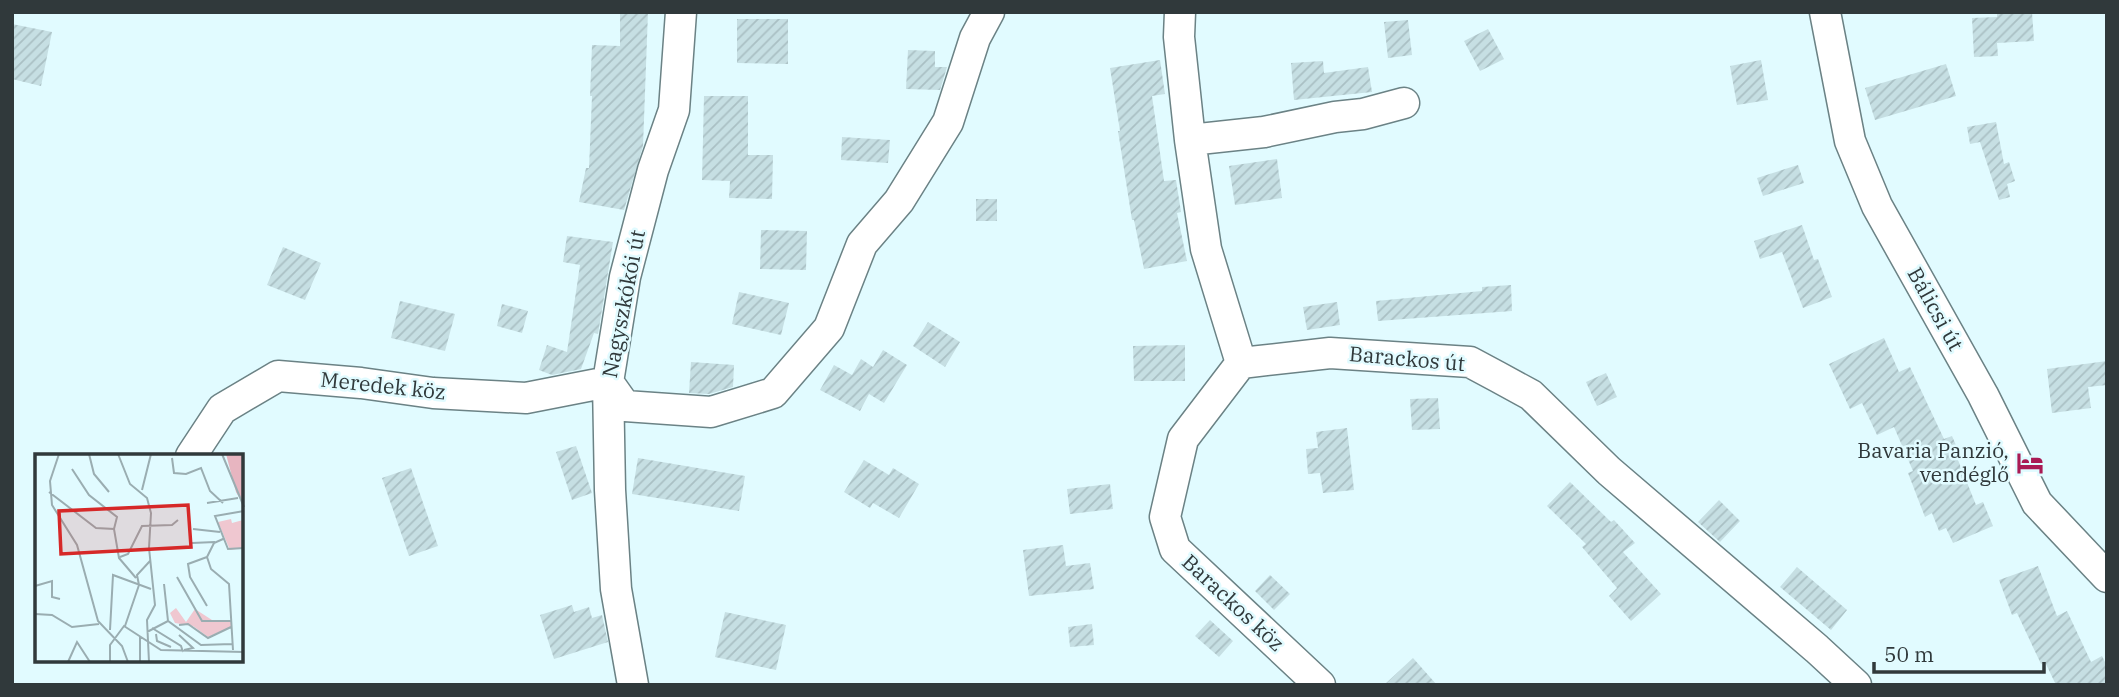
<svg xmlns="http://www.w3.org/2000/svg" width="2119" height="697" font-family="'IBM Plex Serif',serif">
<defs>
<pattern id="building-hatch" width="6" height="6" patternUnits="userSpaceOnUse" patternTransform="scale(1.75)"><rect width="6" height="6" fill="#c6dfe3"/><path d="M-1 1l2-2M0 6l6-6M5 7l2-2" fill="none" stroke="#aac0c4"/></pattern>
</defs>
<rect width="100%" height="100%" fill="#e1fbff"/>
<path fill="url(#building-hatch)" d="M620 12H648L643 146 624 210 579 202 586 168H589L592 96H590L592 45 620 46Z
M1997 12H2032L2034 41 1997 43 1998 56 1974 57 1972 18 1997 17Z
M737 19H788V64L737 63Z
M1408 20 1412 55 1388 58 1384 22Z
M12 24 52 32 41 86 12 79Z
M1488 29 1504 59 1480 71 1464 41Z
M908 50 935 51V67H947L940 90 906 89Z
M1160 60 1165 94 1152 96 1164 181 1176 180 1181 212 1177 213 1187 261 1144 269 1134 220H1132L1118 131H1120L1110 68Z
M1761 60 1768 100 1737 105 1730 66Z
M1323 61 1324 73 1368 67 1372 92 1294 100 1291 63Z
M1946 64 1956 96 1875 120 1865 88Z
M704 96H748V155H773L772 199 729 198 730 181 702 180Z
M1996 122 2004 164 2009 162 2015 181 2007 184 2010 197 1999 200 1980 142 1970 144 1967 127Z
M842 137 890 140 888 163 841 160Z
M1277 159 1282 198 1235 205 1229 166Z
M1798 165 1804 183 1763 196 1757 178Z
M976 199H997V221H976Z
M1802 225 1814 260 1818 259 1832 297 1803 308 1782 252 1760 259 1754 241Z
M761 230 807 231 806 270 760 269Z
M567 236 613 242 598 334 594 333 581 369 552 375 539 370 547 345 567 352 580 265 563 262Z
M283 247 321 263 305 300 267 285Z
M1511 285 1512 311 1378 321 1376 301 1482 291V287Z
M739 292 789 303 781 335 732 324Z
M400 301 455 314 445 351 391 338Z
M1337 302 1340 325 1307 330 1303 307Z
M502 304 528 311 522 333 497 326Z
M928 322 960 342 945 367 913 346Z
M1884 338 1899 372 1910 367 1944 439 1952 436 1962 459 1958 460 1976 505 1983 502 1993 526 1953 543 1946 528 1939 531 1932 513 1925 517 1908 473 1913 471 1894 427 1877 435 1862 403 1850 409 1829 364Z
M1185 345V381H1134L1133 346Z
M883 350 907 365 884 403 869 394 860 411 820 390 834 365 852 375 861 359 873 367Z
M2107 361V385L2088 387 2091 408 2052 413 2047 369Z
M691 362 734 365 733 387 709 394 689 393Z
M1606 373 1617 397 1597 406 1586 382Z
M1438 398 1440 429 1412 430 1410 399Z
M1347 428 1354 490 1323 493 1320 473 1308 474 1306 449 1318 448 1316 432Z
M576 446 592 493 572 500 556 452Z
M638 458 745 476 739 511 632 494Z
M864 460 889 475 893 468 919 484 899 518 873 503 870 508 844 492Z
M411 468 438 546 409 556 382 478Z
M1570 482 1611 522 1614 520 1635 543 1623 552 1661 594 1631 621 1609 596 1617 588 1582 547 1586 544 1547 506Z
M1110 484 1113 509 1070 514 1067 489Z
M1719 500 1740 521 1720 542 1698 522Z
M1063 545 1066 566 1090 563 1094 589 1029 596 1023 550Z
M2038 566 2057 616 2067 611 2091 662 2102 656 2107 666V685H2056L2045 662 2041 664 2017 613 2012 615 1999 580Z
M1797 567 1847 610 1831 630 1780 587Z
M1270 575 1290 594 1274 610 1255 591Z
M572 605 574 612 589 607 592 618 602 615 608 642 554 659 540 615Z
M725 612 786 625 776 670 715 657Z
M1210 620 1233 641 1219 657 1195 636Z
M1092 624 1094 645 1070 647 1068 627Z
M1413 658 1437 685H1384Z"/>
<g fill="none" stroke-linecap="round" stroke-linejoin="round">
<g stroke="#6b8285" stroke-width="33">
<path id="minor" d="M1180 12 1179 37 1190 140 1206 249 1241 363 1330 353 1470 362 1498 377 1531 395 1609 471 1817 649 1856 685
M1825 12 1850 141 1877 206 1983 395 2037 503 2107 577
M1190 140 1264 132 1335 117 1363 114 1404 103
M1241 363 1183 439 1165 517 1175 549 1320 685
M191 456 222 409 278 376 361 383 433 393 526 398 608 382 625 406 711 412 773 393 829 328 862 244 899 201 948 122 975 38 989 12
M633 685 616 589 610 490 608 382 625 277 653 170 674 110 681 12"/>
</g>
<use href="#minor" stroke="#fff" stroke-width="30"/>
</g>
<defs>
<g id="hotel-bare" transform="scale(2.1)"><path d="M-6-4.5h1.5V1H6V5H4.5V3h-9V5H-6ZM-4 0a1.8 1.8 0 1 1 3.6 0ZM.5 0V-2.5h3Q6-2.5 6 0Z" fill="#aa1a54" stroke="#e1fbff" stroke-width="2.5" paint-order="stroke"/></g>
</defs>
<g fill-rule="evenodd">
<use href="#hotel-bare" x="2030" y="463"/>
</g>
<g text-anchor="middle" stroke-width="5" stroke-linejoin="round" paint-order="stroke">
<g font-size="21" fill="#30393b" stroke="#e1fbff">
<text transform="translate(624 304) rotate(-79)" y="7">Nagyszkókói út</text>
<text transform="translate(1935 309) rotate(61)" y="7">Bálicsi út</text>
<text transform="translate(1407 359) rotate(5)" y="7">Barackos út</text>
<text transform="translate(383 386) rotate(6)" y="7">Meredek köz</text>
<text transform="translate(1233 603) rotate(43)" y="7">Barackos köz</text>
</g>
<g font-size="21" fill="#30393b" stroke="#e1fbff" text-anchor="end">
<text x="2009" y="458">Bavaria Panzió,<tspan x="2009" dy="24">vendéglő</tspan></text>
</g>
</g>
<g transform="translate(35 454)">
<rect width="208" height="208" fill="#e1fbff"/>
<path d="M191 0H208V50L201 38Z" fill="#e7b5c0"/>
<path d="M196 65 197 69 208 66V94L195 96 183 68ZM141 154 151 168 160 155 177 166 196 167V173L173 183 158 172 140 169 135 159Z" fill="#efc7d0"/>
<path fill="none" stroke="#9aadb1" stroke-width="2" d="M24 0 15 27 17 51 42 91 63 167 87 192 93 208M54 0 59 20 74 38M83 0 95 30 112 44 116 59 114 94 120 151 112 166 114 208M187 0 209 53M137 4 139 19 151 20 166 14 175 37 188 49M37 15 54 41 82 63 79 75M107 36 116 0M14 38 61 74 79 75 84 104 101 124M172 49 203 44M209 57 180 62 193 95 209 94M158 75 185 78M157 89 180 88M85 103 93 100 107 72 137 71 143 66M172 103 176 115 194 130 198 196M172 103 179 89 188 85M142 123 167 167H196M129 130 133 167M0 132 17 127V143L25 145M172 152 155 123 153 110 172 103M0 160 17 161 37 173 64 170M144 171 153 170 173 184 196 173M90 172 104 131 102 121 115 107M117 174 146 192 148 198M75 176 78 121 116 135M112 178 133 167 166 191 197 190M121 180 122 187 136 193M144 181 158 194 149 196M105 182V208M33 208 42 188 55 208M75 208V191L89 172 126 196 209 198"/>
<path fill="#d62828" fill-opacity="0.15" stroke="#d62828" stroke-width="3.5" d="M153 51 156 93 26 100 24 57Z"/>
<rect width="208" height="208" fill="none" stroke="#30393b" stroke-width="3.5"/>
</g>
<rect width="2119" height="697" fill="none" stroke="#30393b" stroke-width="28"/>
<path d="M1874 662v10h170v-10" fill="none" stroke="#30393b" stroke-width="3.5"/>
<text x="1884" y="662" font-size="21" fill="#30393b" stroke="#e1fbff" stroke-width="5" paint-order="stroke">50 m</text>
</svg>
